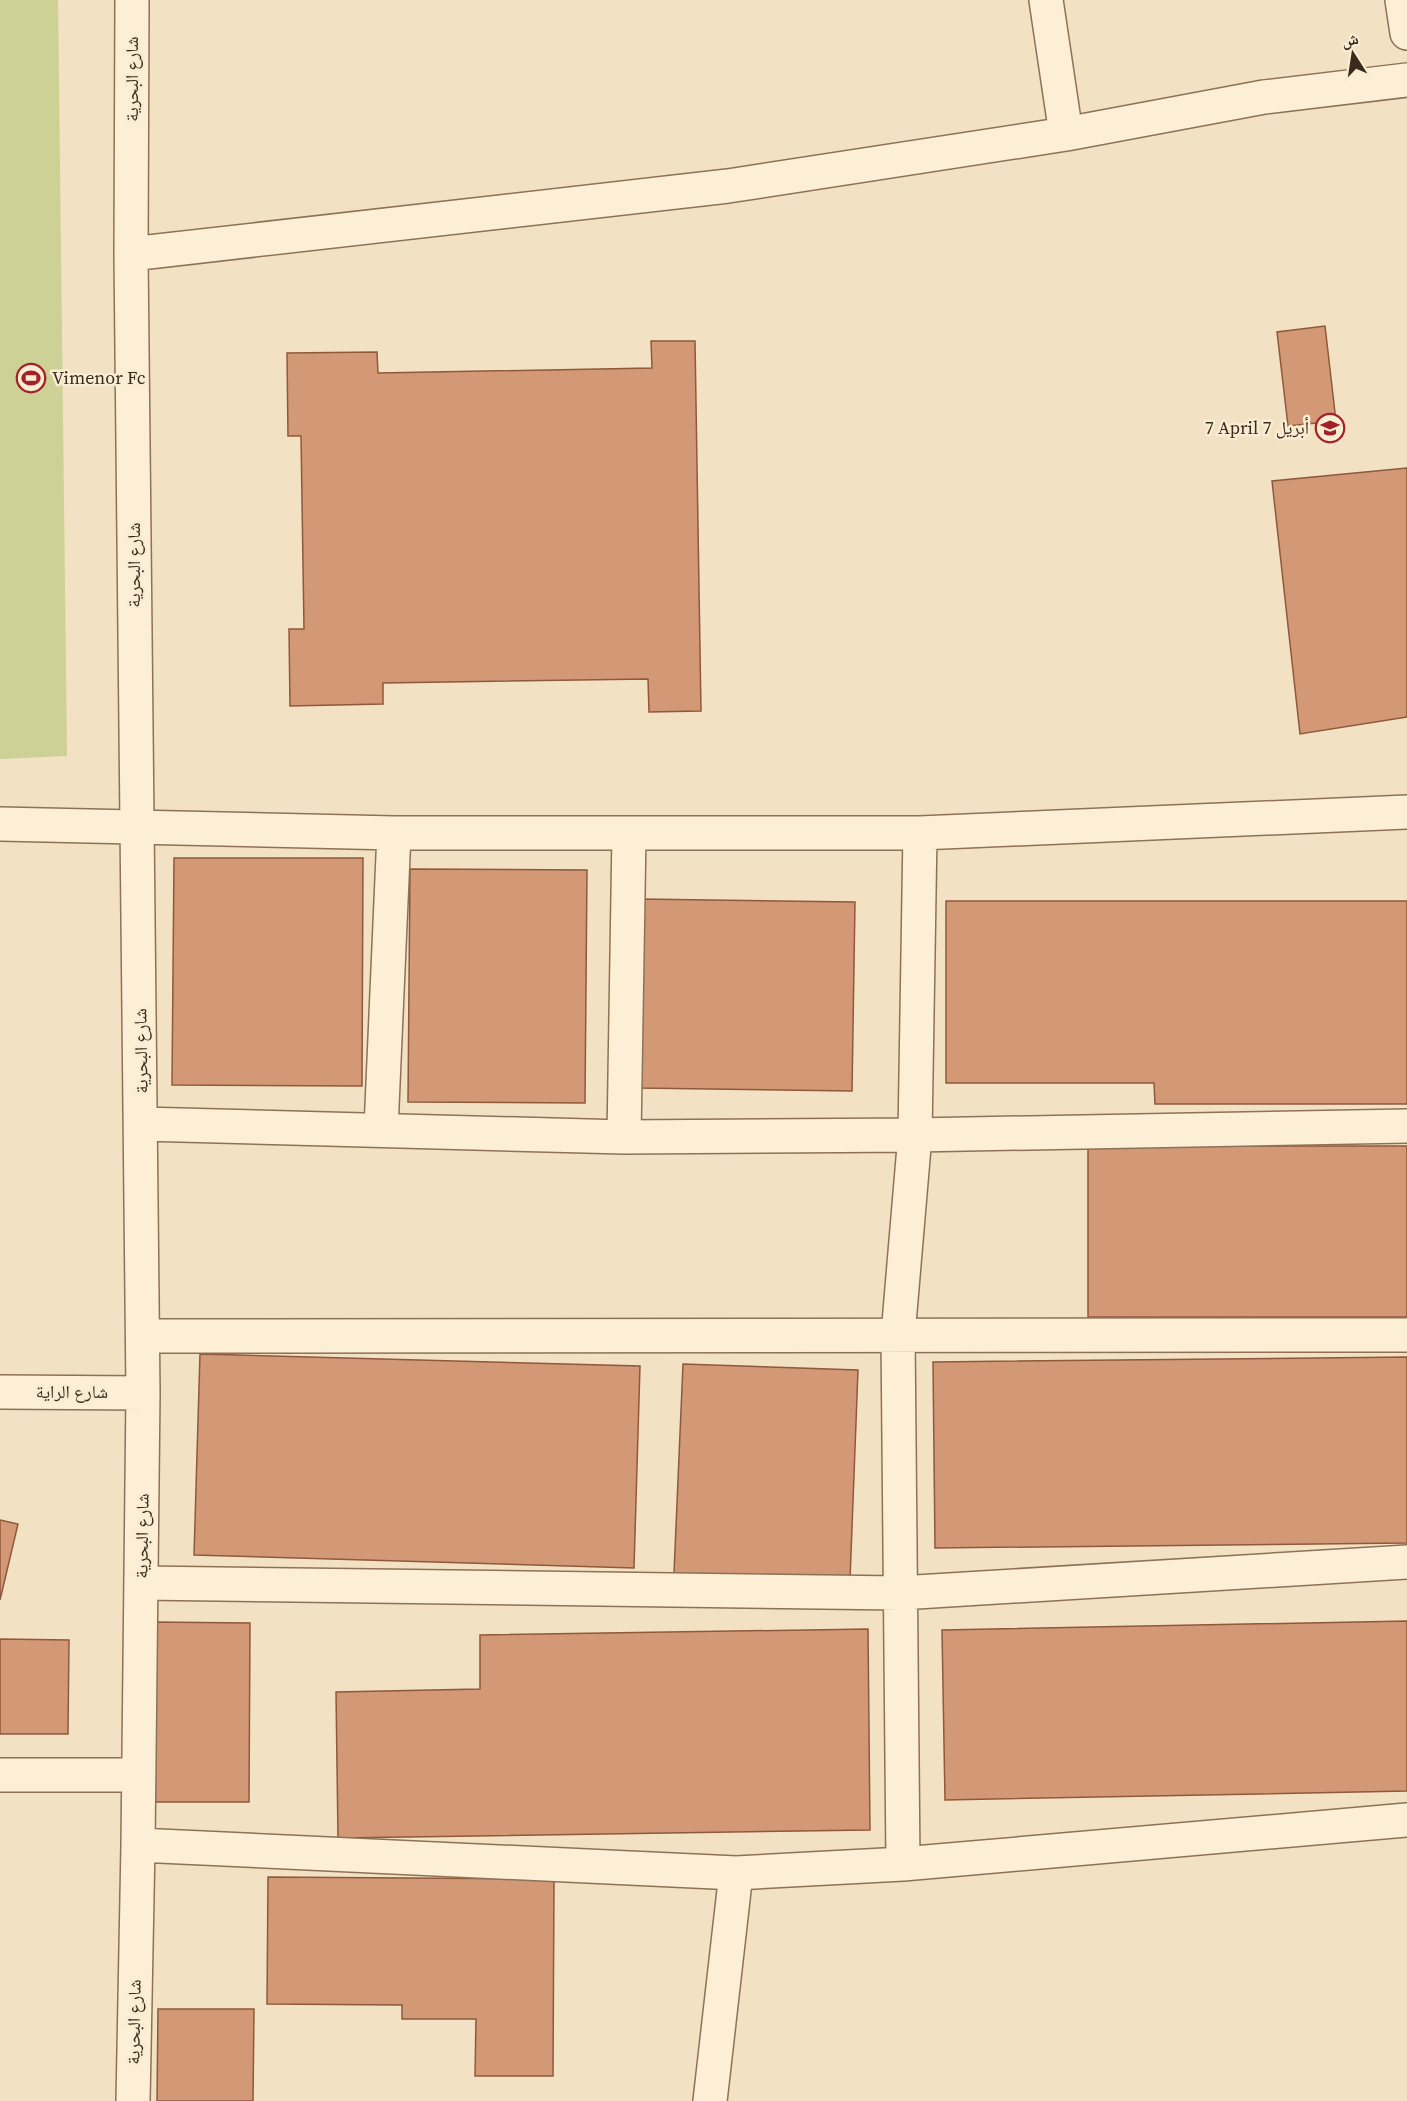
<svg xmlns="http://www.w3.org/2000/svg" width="1407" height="2101" font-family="'Source Serif 4','Noto Naskh Arabic',serif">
<rect width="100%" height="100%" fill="#f2e1c2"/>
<path fill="#cdd195" d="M0 0H58L67 756 0 759Z"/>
<path fill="#d39875" stroke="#8f593b" stroke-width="1.5" d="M1325 326 1336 421 1288 426 1277 332Z
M651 341H695L701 711 649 712 648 679 383 683V704L290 706 289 629H304L301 436H288L287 353 377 352 378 373 652 368Z
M1407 468V717L1300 734 1272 481Z
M174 858H363L362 1086 172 1085Z
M410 869 587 870 585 1103 408 1102Z
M640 899 855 902 852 1091 637 1088Z
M946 901H1407V1104H1155L1154 1083H946Z
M1088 1146H1407V1317H1088Z
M200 1354 640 1366 634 1568 194 1555Z
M1407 1357V1543L935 1548 933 1362Z
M683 1364 858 1370 850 1580 674 1573Z
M0 1520 18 1524 0 1600Z
M1407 1621V1791L945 1800 942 1630Z
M153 1622 250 1623 249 1802H153Z
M868 1629 870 1830 338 1838 336 1692 480 1689V1635Z
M0 1639 69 1640 68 1734H0Z
M268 1877 554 1879 553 2076H475L476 2019H402V2005L267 2004Z
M158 2009H254L253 2101H157Z"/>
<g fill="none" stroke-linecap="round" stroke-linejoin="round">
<g stroke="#8d7257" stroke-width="36">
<path id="street" d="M132 0 131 254 143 1393 138 1845 133 2101
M1046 0 1066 134
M1402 0 1407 33
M131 254 728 186 1066 134 1264 97 1407 80
M0 824 394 833H920L1407 812
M142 1124 624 1137 915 1135 1407 1126
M381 1129 394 833
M624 1137 629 833
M143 1336 1407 1335
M0 1392 143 1393
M141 1583 900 1593 1407 1562
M0 1775H139
M138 1845 736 1873 903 1864 1407 1820
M903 1864 898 1335 915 1135 920 833
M710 2101 736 1873"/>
</g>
<use href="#street" stroke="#fcefd6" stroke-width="33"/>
</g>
<defs>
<g id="stadium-ring" transform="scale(1.5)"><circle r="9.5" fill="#f8ecd3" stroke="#a22229" stroke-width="1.5"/><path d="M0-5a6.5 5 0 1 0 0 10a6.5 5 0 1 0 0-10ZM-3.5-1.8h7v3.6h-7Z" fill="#a22229"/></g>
<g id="school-ring" transform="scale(1.5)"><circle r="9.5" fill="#f8ecd3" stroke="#a22229" stroke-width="1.5"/><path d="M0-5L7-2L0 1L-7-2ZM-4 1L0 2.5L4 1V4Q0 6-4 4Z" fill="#a22229"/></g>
</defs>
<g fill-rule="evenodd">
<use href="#stadium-ring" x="31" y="378"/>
<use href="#school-ring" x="1330" y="428"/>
</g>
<g text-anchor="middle" stroke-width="5" stroke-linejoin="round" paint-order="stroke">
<g font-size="18" fill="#3c2b1d" stroke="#f8ecd3">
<text transform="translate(132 79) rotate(-90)" y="6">شارع البحرية</text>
<text transform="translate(134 565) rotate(-90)" y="6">شارع البحرية</text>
<text transform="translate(141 1051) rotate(-91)" y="6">شارع البحرية</text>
<text x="72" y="1398">شارع الراية</text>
<text transform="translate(142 1536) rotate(-89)" y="6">شارع البحرية</text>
<text transform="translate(134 2022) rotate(-89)" y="6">شارع البحرية</text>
</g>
<g font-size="18" fill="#3c2b1d" stroke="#f8ecd3" text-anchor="start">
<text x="52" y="384">Vimenor Fc</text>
<text x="1309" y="434" text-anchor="end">7 April 7 أبريل</text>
</g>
</g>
<g transform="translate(1353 54) rotate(348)" stroke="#f8ecd3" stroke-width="4.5" paint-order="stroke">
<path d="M0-4.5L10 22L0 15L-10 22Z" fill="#3c2b1d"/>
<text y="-9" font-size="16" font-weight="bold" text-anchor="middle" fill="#3c2b1d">ش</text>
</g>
</svg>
